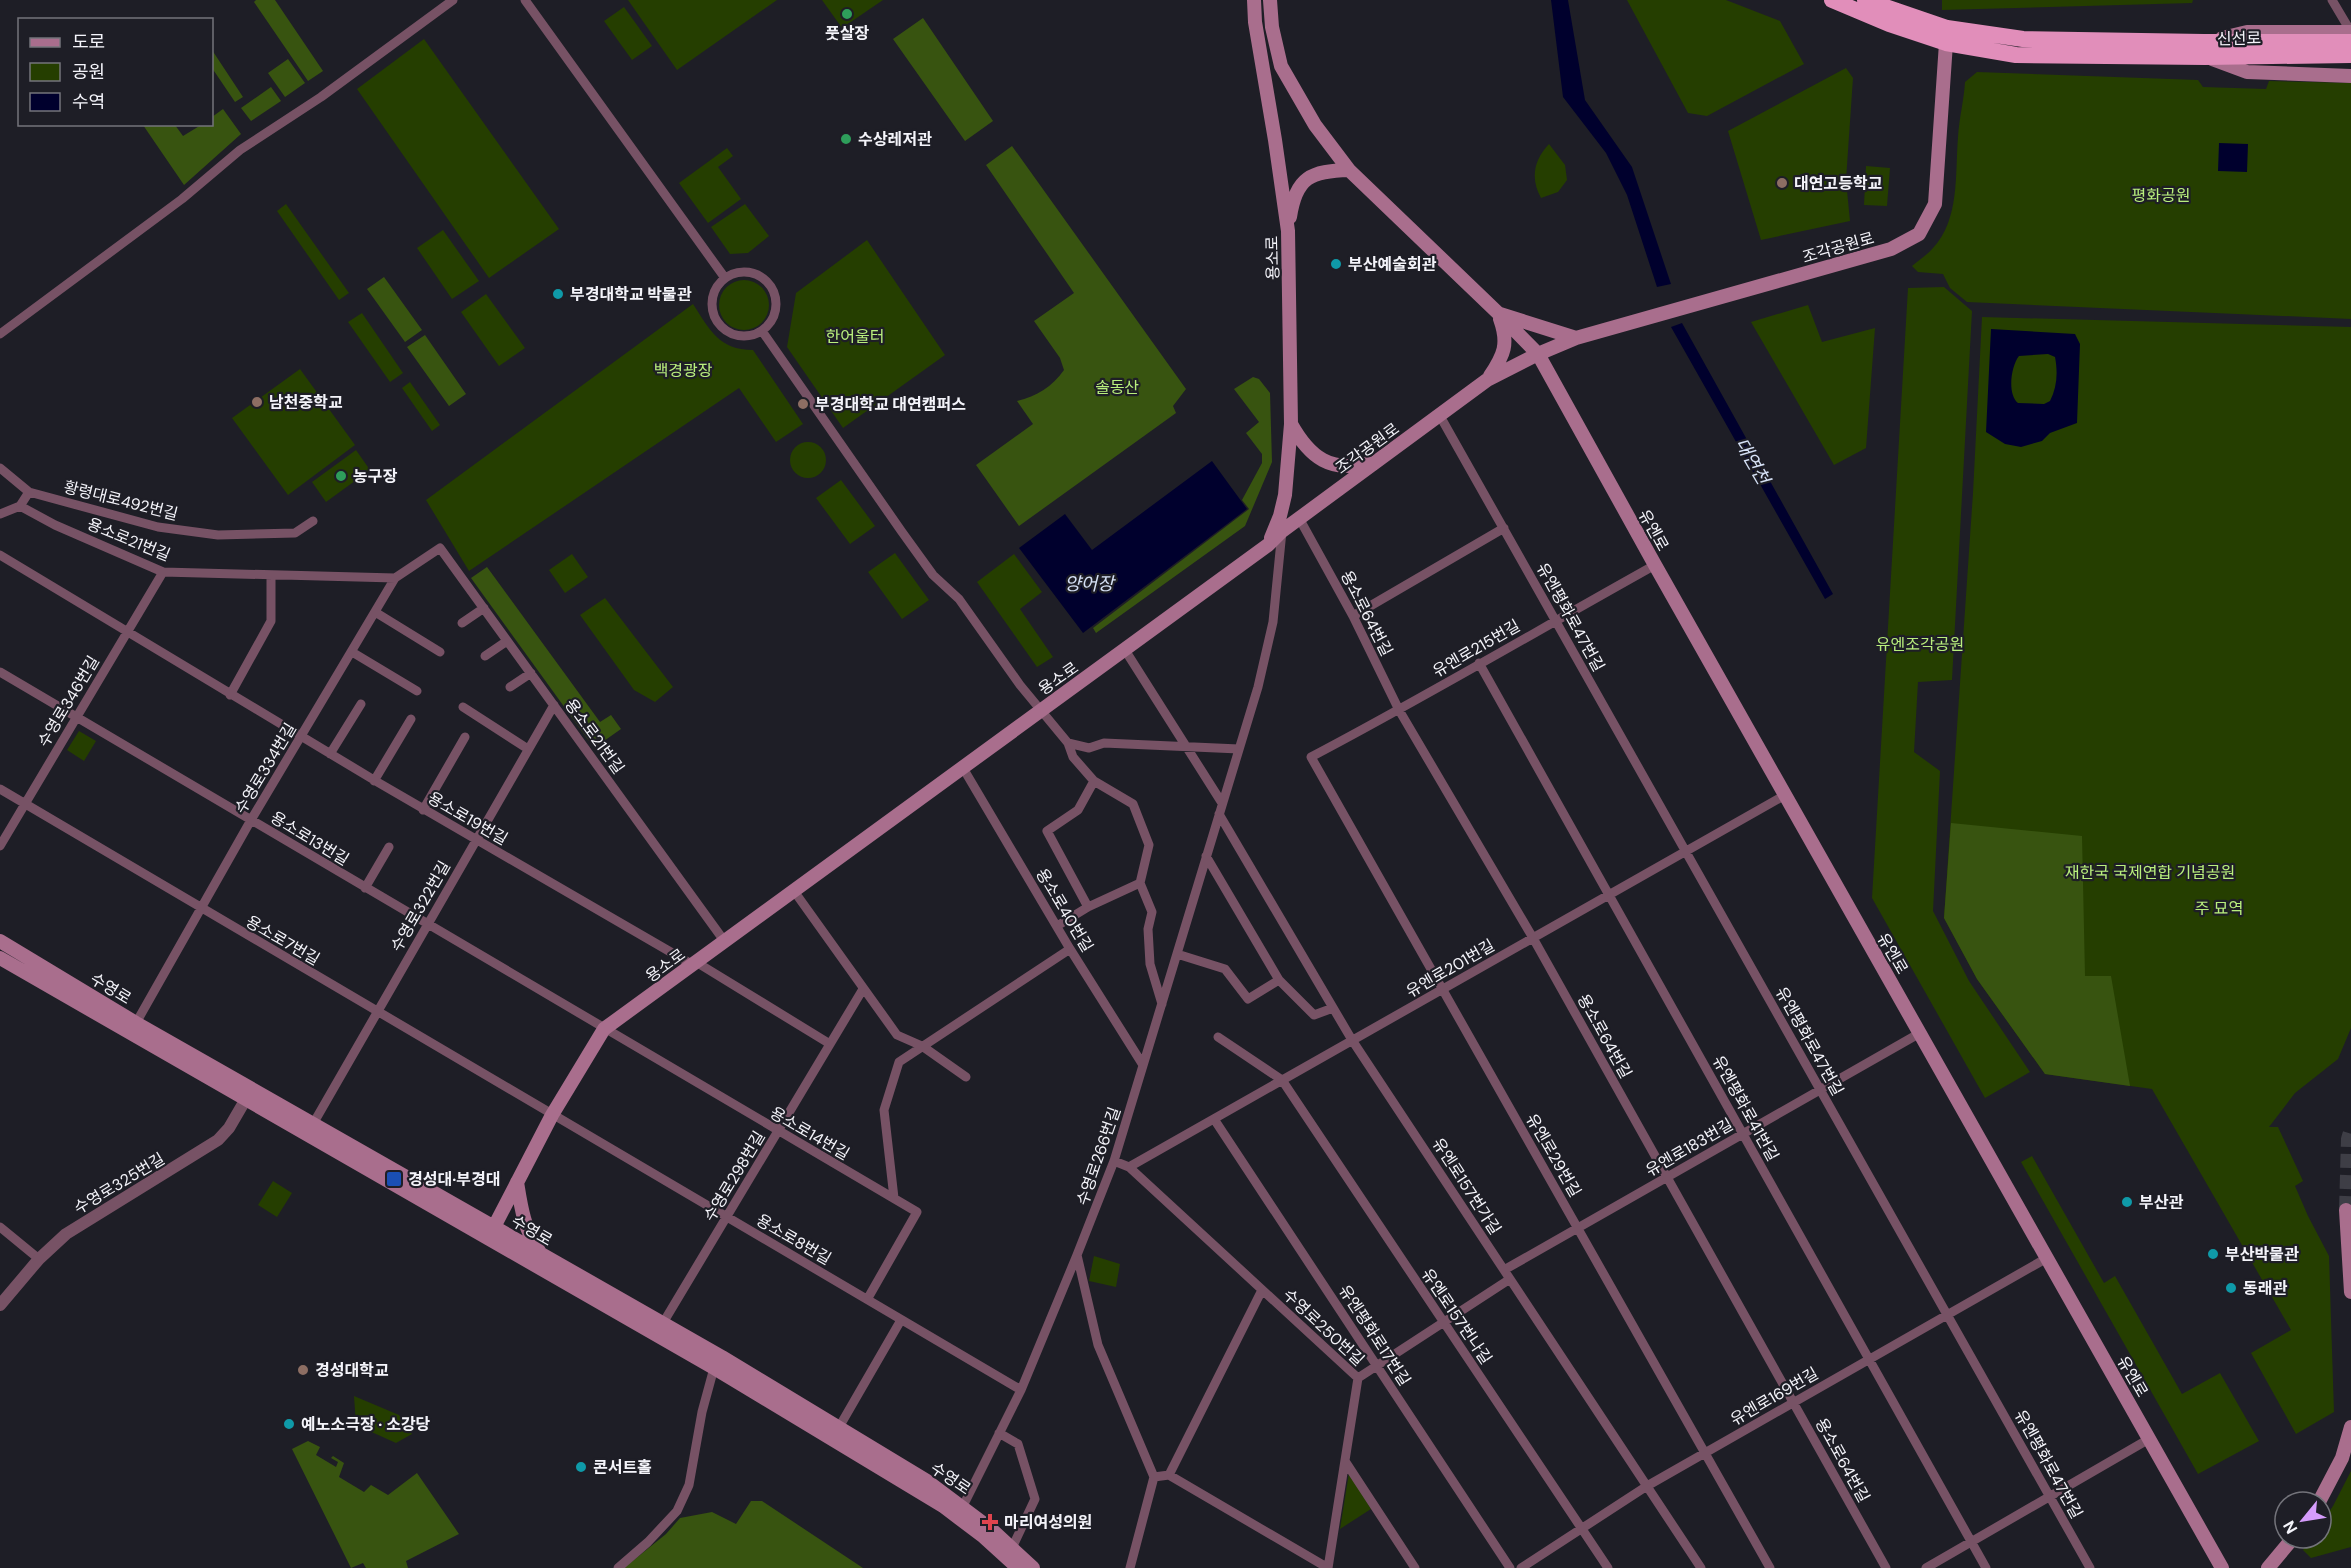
<svg xmlns="http://www.w3.org/2000/svg" width="2351" height="1568" font-family="'DM Sans','Noto Sans KR',sans-serif">
<rect width="100%" height="100%" fill="#1e1e26"/>
<path fill="#253e00" d="M628 0H777L677 70Z
M822 0H883L842 28Z
M1627 0H1726L1780 21 1804 64 1707 116 1688 113Z
M1942 0H2193L2192 3 1942 10Z
M624 7 652 46 632 60 604 21Z
M424 39 559 229 489 278 357 89Z
M1846 68 1853 78 1846 180 1850 221 1761 240 1728 131Z
M1977 72 2198 80 2203 87 2266 89 2269 81 2351 83V319L1967 302 1950 288 1943 274 1918 272 1912 266C1919 260 1927 255 1933 248 1960 219 1955 174 1958 137 1959 118 1964 100 1965 82Z
M1549 144 1565 165 1567 180 1558 192 1541 198C1530 178 1534 160 1549 144Z
M727 148 733 156 718 167 741 199 708 223 679 183Z
M1866 166 1890 168 1887 206 1864 205Z
M286 204 349 293 339 300 277 211Z
M745 204 769 236 748 253 730 254 711 227Z
M443 230 479 281 452 299 417 248Z
M867 240 945 355 843 428 787 347 796 293Z
M719 305a25 25 0 1 1 50 0a25 25 0 1 1-50 0Z
M1944 287 1972 311 1952 680 1918 682 1914 752 1940 771 1933 911 1969 981 2030 1072 1985 1098 1872 898 1908 288Z
M486 294 525 348 499 366 461 312Z
M693 304C710 330 719 350 753 350L803 424 776 442 739 388 469 571 426 500Z
M1808 305 1822 342 1875 328 1866 448 1834 465 1751 322Z
M362 313 403 373 390 382 348 322Z
M1982 317 2351 327V1028L2338 1059 2295 1093 2269 1127H2278L2303 1181 2295 1186 2308 1216 2329 1256 2334 1412 2296 1434 2251 1353 2291 1330 2152 1089 2045 1074 1977 979 1944 918 1973 493Z
M300 369 355 445 288 495 232 418Z
M410 382 440 425 432 431 402 388Z
M790 460a18 18 0 1 1 36 0a18 18 0 1 1-36 0Z
M356 450 370 470 326 502 312 482Z
M841 480 875 526 850 544 816 498Z
M895 553 929 600 902 619 868 572Z
M572 554 588 577 565 593 549 570Z
M1014 554 1042 592 1020 609 1053 657 1037 667 977 582Z
M605 598 673 687 655 702 634 690 580 615Z
M79 731 96 741 84 761 67 750Z
M2032 1156 2104 1283 2115 1276 2182 1394 2220 1373 2259 1441 2198 1474 2021 1162Z
M273 1181 292 1193 277 1217 258 1205Z
M1094 1256 1120 1264 1116 1287 1089 1281Z
M354 1396 399 1415 412 1434 396 1443 356 1425Z
M2351 1471V1547L2311 1558 2303 1550 2311 1538H2321V1524L2333 1506Z
M1349 1473 1371 1509 1340 1529Z"/>
<path fill="#385410" d="M256 0H275L323 71 308 81 254 2Z
M923 18 993 121 965 141 893 39Z
M212 50 243 97 235 102 212 68Z
M288 59 305 83 285 97 268 73Z
M271 87 281 101 251 121 241 108Z
M223 109 241 134 184 185 143 125H175L183 136 201 125 212 124V117Z
M1012 146 1186 389 1173 406 1176 413 1019 526 976 465 1033 424 1017 401C1037 396 1052 387 1064 370L1060 358 1034 321 1074 293 986 165Z
M384 277 422 330 405 342 367 289Z
M425 335 466 394 449 406 407 347Z
M1253 377 1259 379 1270 393 1272 462 1245 526 1096 633 1093 628 1249 509 1242 500 1262 463V454L1246 433 1259 422 1234 389Z
M487 567 600 722 611 715 621 729 594 748 471 578Z
M1951 823 2082 836 2085 976H2111L2130 1086 2045 1074 1977 979 1944 918Z
M308 1441 320 1447 316 1455 336 1467 338 1462 331 1458 333 1456 344 1463 339 1477 364 1492 371 1485 388 1495 417 1473 459 1534 406 1561 408 1568H366L363 1563 351 1568 292 1449Z
M751 1501H762L863 1568H624L666 1534 680 1518 712 1512 736 1524Z"/>
<path fill="#00002d" fill-rule="evenodd" d="M1551 0H1568L1585 100 1632 167 1671 284 1657 287 1627 195 1606 153 1563 97Z
M2219 143 2248 144 2247 172 2218 171Z
M1682 323 1833 594 1825 599 1671 327Z
M1991 329 2075 334 2080 344 2077 423 2050 433 2042 441 2021 447 2005 444 1986 432ZM2048 354 2055 357C2058 373 2057 387 2050 401L2044 404 2018 403C2007 394 2011 366 2019 356Z
M1212 461 1247 509 1083 633 1019 548 1065 514 1092 550Z"/>
<g fill="none" stroke-linecap="round" stroke-linejoin="round">
<path stroke="#3e3e46" stroke-width="14" stroke-dasharray="14 7" stroke-linecap="butt" d="M2346 1210 2348 1139 2351 1129"/>
<path stroke="#775265" stroke-width="9" d="M525 0 725 278
M2332 0 2351 32
M712 304a32 32 0 1 1 64 0a32 32 0 1 1-64 0Z
M762 331 902 532 933 575 959 599 1020 685 1068 743 1073 757 1094 781 1133 804 1149 845 1140 883 1152 912 1148 929 1150 964 1162 1004
M0 334 182 199 240 150 321 97 453 0
M1440 416 2090 1568
M0 468 29 492 158 527 218 535 295 533 313 521
M20 506 55 525 163 572 395 578
M0 514 20 506 29 492
M1299 518 1353 616 1399 710 1533 938 1886 1568
M0 555 379 783 693 965
M1655 565C1540 629 1427 696 1311 757L1770 1568
M375 612 440 652
M1353 616 1504 528
M462 623 484 608
M1125 650 1222 803
M352 652 417 691
M485 656 507 641
M1479 663 1986 1568
M0 672 917 1212 868 1298
M510 687 531 673
M230 695 271 621V575
M463 707 528 749
M1068 743 1089 748 1104 743 1239 749
M330 754 361 704
M963 768 1070 949 1143 1065
M374 781 411 719
M0 789 1021 1390
M423 810 465 737
M1219 814 1352 1040 1701 1568
M0 846 163 572
M1206 856 1279 980 1314 1015 1333 1008
M365 888 389 847
M794 891 897 1035 922 1046 966 1077
M1088 907 1047 831 1078 810 1094 781
M1057 926 1088 907 1140 883
M1177 954 1225 969 1248 999 1279 980
M696 962 830 1044
M136 1023 251 820 395 578 440 548 725 942
M1218 1037 1282 1080 1608 1568
M1214 1119 1510 1568
M313 1124 554 705
M1114 1161 1129 1167 1358 1378
M1129 1167 1785 795
M894 1198 884 1110 899 1062 1070 949
M0 1227 39 1259
M1077 1255 1098 1345 1154 1477 1130 1568
M1504 1270 1920 1033
M663 1323 863 989
M1358 1378 1510 1279
M838 1429 901 1320
M999 1433 1018 1444 1035 1499 1012 1548
M1345 1461 1415 1568
M1169 1475 1262 1290
M1154 1477 1169 1475 1328 1568
M963 1506 1021 1390 1077 1255 1114 1161 1258 687 1273 622 1282 531
M618 1568 648 1542 677 1511 689 1485 702 1412 714 1368
M1328 1568 1358 1378
M1521 1568 1647 1486 2047 1258
M1926 1568 2149 1439"/>
<path stroke="#775265" stroke-width="12" d="M0 1305 39 1259 66 1234 218 1140 229 1128 250 1092"/>
<path stroke="#a96e8d" stroke-width="14" d="M1254 0 1255 22 1275 140 1288 231 1291 424 1285 495 1280 516 1271 538
M1270 0 1272 27 1281 66 1315 125 1349 170 1498 313 1538 354 1655 565 2222 1568
M2222 38 2247 32H2351
M2212 59 2247 72 2351 76
M1290 217C1296 177 1311 171 1349 170
M1500 314 1576 338
M1490 376C1504 355 1509 344 1500 319
M1291 424C1310 458 1331 473 1369 463
M0 941 136 1023 722 1357 927 1481 991 1529 1033 1568
M0 958 714 1368 943 1506 984 1537 1018 1568
M517 1182C521 1207 524 1229 539 1251
M2346 1210 2351 1292
M494 1227 552 1115 604 1029 1268 545 1282 531 1487 380 1538 354 1576 338 1891 249 1919 234 1935 204 1946 43
M2319 1502 2342 1458 2351 1427
M2268 1568 2293 1538"/>
<path stroke="#e18eba" stroke-width="16" d="M1832 0 1889 24 1946 43 2016 55 2205 57 2351 55
M1865 0 1947 28 2023 39 2204 42H2351"/>
</g>
<g fill="#2e9e5b" stroke="#1e1e26" stroke-width="2">
<circle cx="847" cy="14" r="6"/>
<circle cx="846" cy="139" r="6"/>
<circle cx="341" cy="476" r="6"/>
</g>
<g fill="#8d6e63" stroke="#1e1e26" stroke-width="2">
<circle cx="1782" cy="183" r="6"/>
<circle cx="257" cy="402" r="6"/>
<circle cx="803" cy="404" r="6"/>
<circle cx="303" cy="1370" r="6"/>
</g>
<g fill="#0f9aa8" stroke="#1e1e26" stroke-width="2">
<circle cx="1336" cy="264" r="6"/>
<circle cx="558" cy="294" r="6"/>
<circle cx="2127" cy="1202" r="6"/>
<circle cx="2213" cy="1254" r="6"/>
<circle cx="2231" cy="1288" r="6"/>
<circle cx="289" cy="1424" r="6"/>
<circle cx="581" cy="1467" r="6"/>
</g>
<rect fill="#1a4fb4" stroke="#1e1e26" stroke-width="2" x="386" y="1171" width="16" height="16" rx="3"/>
<path fill="#e0444e" stroke="#1e1e26" stroke-width="2" d="M987 1513h6v6h6v6h-6v6h-6v-6h-6v-6h6z"/>
<g text-anchor="middle" stroke-width="4.5" stroke-linejoin="round" paint-order="stroke">
<g font-size="16" font-weight="bold" fill="#f4f4fa" stroke="#1e1e26" text-anchor="start">
<text x="847" y="39" text-anchor="middle">풋살장</text>
<text x="858" y="145">수상레저관</text>
<text x="1794" y="189">대연고등학교</text>
<text x="1348" y="270">부산예술회관</text>
<text x="570" y="300">부경대학교 박물관</text>
<text x="269" y="408">남천중학교</text>
<text x="815" y="410">부경대학교 대연캠퍼스</text>
<text x="353" y="482">농구장</text>
<text x="408" y="1185">경성대·부경대</text>
<text x="2139" y="1208">부산관</text>
<text x="2225" y="1260">부산박물관</text>
<text x="2243" y="1294">동래관</text>
<text x="315" y="1376">경성대학교</text>
<text x="301" y="1430">예노소극장 · 소강당</text>
<text x="593" y="1473">콘서트홀</text>
<text x="1004" y="1528">마리여성의원</text>
</g>
<g font-size="16" fill="#f4f4fa" stroke="#1e1e26">
<text transform="translate(2239 38) rotate(-1)" y="6">신선로</text>
<text transform="translate(1838 247) rotate(-16)" y="6">조각공원로</text>
<text transform="translate(1272 258) rotate(-91)" y="6">용소로</text>
<text transform="translate(1367 448) rotate(-36)" y="6">조각공원로</text>
<text transform="translate(121 500) rotate(14)" y="6">황령대로492번길</text>
<text transform="translate(1654 530) rotate(61)" y="6">유엔로</text>
<text transform="translate(129 539) rotate(22)" y="6">용소로21번길</text>
<text transform="translate(1367 613) rotate(63)" y="6">용소로64번길</text>
<text transform="translate(1571 617) rotate(61)" y="6">유엔평화로47번길</text>
<text transform="translate(1476 648) rotate(-30)" y="6">유엔로215번길</text>
<text transform="translate(1058 678) rotate(-35)" y="6">용소로</text>
<text transform="translate(68 701) rotate(-59)" y="6">수영로346번길</text>
<text transform="translate(595 736) rotate(54)" y="6">용소로21번길</text>
<text transform="translate(265 768) rotate(-59)" y="6">수영로334번길</text>
<text transform="translate(468 818) rotate(30)" y="6">용소로19번길</text>
<text transform="translate(310 838) rotate(31)" y="6">용소로13번길</text>
<text transform="translate(420 906) rotate(-60)" y="6">수영로322번길</text>
<text transform="translate(1065 910) rotate(59)" y="6">용소로40번길</text>
<text transform="translate(283 940) rotate(30)" y="6">용소로7번길</text>
<text transform="translate(1893 953) rotate(60)" y="6">유엔로</text>
<text transform="translate(665 965) rotate(-36)" y="6">용소로</text>
<text transform="translate(1450 968) rotate(-30)" y="6">유엔로201번길</text>
<text transform="translate(111 988) rotate(31)" y="6">수영로</text>
<text transform="translate(1605 1036) rotate(61)" y="6">용소로64번길</text>
<text transform="translate(1810 1041) rotate(61)" y="6">유엔평화로47번길</text>
<text transform="translate(1746 1108) rotate(61)" y="6">유엔평화로41번길</text>
<text transform="translate(810 1133) rotate(30)" y="6">용소로14번길</text>
<text transform="translate(1689 1147) rotate(-30)" y="6">유엔로183번길</text>
<text transform="translate(1554 1155) rotate(60)" y="6">유엔로29번길</text>
<text transform="translate(1098 1156) rotate(-71)" y="6">수영로266번길</text>
<text transform="translate(734 1176) rotate(-59)" y="6">수영로298번길</text>
<text transform="translate(119 1183) rotate(-31)" y="6">수영로325번길</text>
<text transform="translate(1467 1186) rotate(57)" y="6">유엔로157번가길</text>
<text transform="translate(532 1230) rotate(30)" y="6">수영로</text>
<text transform="translate(794 1239) rotate(30)" y="6">용소로8번길</text>
<text transform="translate(1457 1316) rotate(56)" y="6">유엔로157번나길</text>
<text transform="translate(1324 1327) rotate(43)" y="6">수영로250번길</text>
<text transform="translate(1375 1335) rotate(57)" y="6">유엔평화로17번길</text>
<text transform="translate(2133 1376) rotate(60)" y="6">유엔로</text>
<text transform="translate(1774 1396) rotate(-30)" y="6">유엔로169번길</text>
<text transform="translate(1843 1460) rotate(61)" y="6">용소로64번길</text>
<text transform="translate(2049 1464) rotate(61)" y="6">유엔평화로47번길</text>
<text transform="translate(951 1478) rotate(34)" y="6">수영로</text>
</g>
<g font-size="16" fill="#b9ef7d" stroke="#1e1e26">
<text x="2161" y="201">평화공원</text>
<text x="855" y="342">한어울터</text>
<text x="683" y="376">백경광장</text>
<text x="1117" y="393">솔동산</text>
<text x="1920" y="650">유엔조각공원</text>
<text x="2150" y="878">재한국 국제연합 기념공원</text>
<text x="2219" y="914">주 묘역</text>
</g>
<g font-size="18" font-style="italic" fill="#d6e1f6" stroke="#1e1e26">
<text transform="translate(1752 461) rotate(60)" y="6">대연천</text>
<text x="1089" y="590">양어장</text>
</g>
</g>
<rect x="18" y="18" width="195" height="108" fill="#1e1e26" stroke="#74747b" stroke-width="1.5"/>
<rect x="30" y="38" width="30" height="9" fill="#a96e8d" stroke="#74747b" stroke-width="1.5"/>
<text x="72" y="48" font-size="18" fill="#f4f4fa">도로</text>
<rect x="30" y="63" width="30" height="18" fill="#253e00" stroke="#74747b" stroke-width="1.5"/>
<text x="72" y="78" font-size="18" fill="#f4f4fa">공원</text>
<rect x="30" y="93" width="30" height="18" fill="#00002d" stroke="#74747b" stroke-width="1.5"/>
<text x="72" y="108" font-size="18" fill="#f4f4fa">수역</text>
<g transform="translate(2303 1520) rotate(240)"><circle r="28" fill="#1e1e26" stroke="#74747b" stroke-width="1.5"/>
<path d="M0-4.5L10 22L0 15L-10 22Z" fill="#d59cfb"/>
<text y="-9" font-size="16" font-weight="bold" text-anchor="middle" fill="#f4f4fa">N</text>
</g>
</svg>
